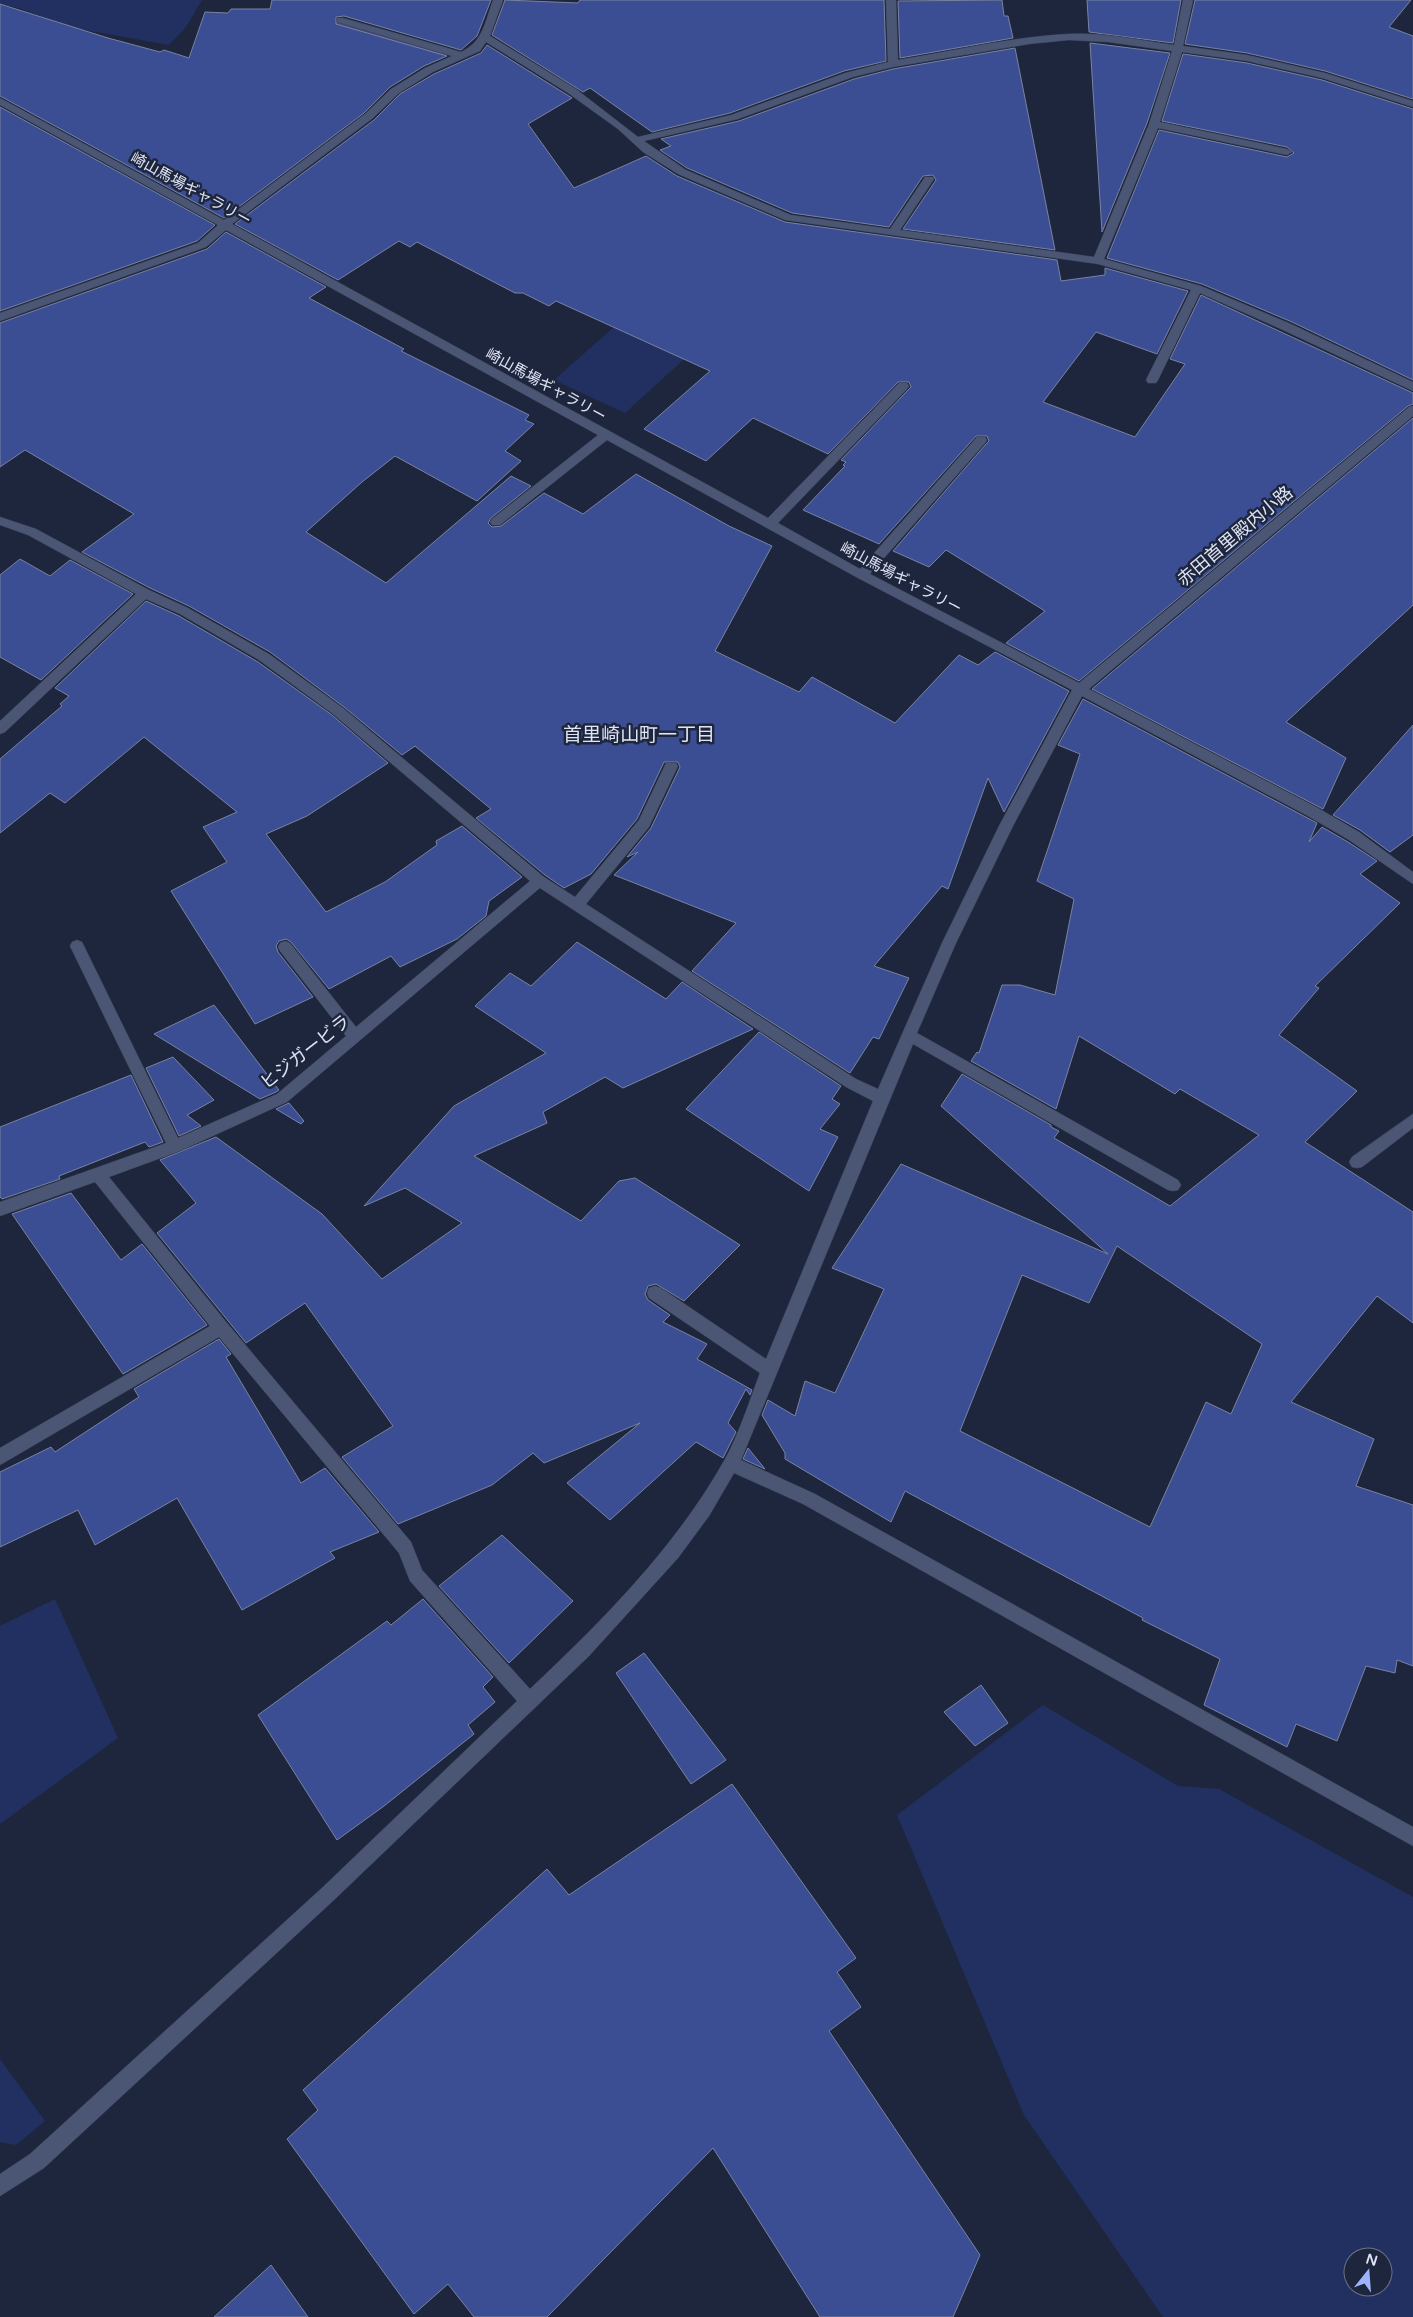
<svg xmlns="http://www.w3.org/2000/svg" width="1413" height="2317" font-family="'Varela Round','Noto Sans JP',sans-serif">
<rect width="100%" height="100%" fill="#1e263d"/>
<path fill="#223061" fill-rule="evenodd" d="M0 0H202L186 27 169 45 74 28 19 8 0 4Z
M654 292 714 332 625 413 554 380Z
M55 1599 118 1738 0 1824V1626Z
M1043 1705 1178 1786 1219 1789 1413 1897V2317H1163L1024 2115 897 1815ZM1353 2257H1383V2287H1353Z
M0 2059 45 2121 16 2145 0 2142Z"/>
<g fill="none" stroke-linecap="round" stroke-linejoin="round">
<path fill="#47487a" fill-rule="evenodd" d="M316 18 335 19 446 53 447 55 442 58 330 24 312 23 311 21Z"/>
</g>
<path fill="#3b4e93" stroke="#7983a0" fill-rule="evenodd" d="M272 0H491L477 36 461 50 344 16 336 17V24L447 56 424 66 390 87 364 113 224 218 0 96V4L108 38 160 52 164 50 189 58 205 12 228 13 231 9H270Z
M505 0 578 3 580 0H884L886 61 844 71 730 113 652 132 590 88 583 92 492 35Z
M1002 0 1004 16H1008L1013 38 900 58 898 1Z
M1087 0H1181L1173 43 1089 32Z
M1195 0H1411L1389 27 1413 36V99L1325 71 1247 53 1185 44Z
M1090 43 1170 53 1147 123 1102 232Z
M487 45 572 98 528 124 574 188 646 156 677 176 785 222 1057 260 1061 281 1105 275V268L1188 291 1157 354 1096 332 1043 402 1135 437 1185 364 1170 359 1201 295 1413 393V404L1408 406 1079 681 1006 643 1045 611 946 550 929 567 893 551 986 444 989 441 987 436H976L879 544 803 510 845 466 843 465 846 462 841 460 908 390 911 387 909 382H898L828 454 753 418 706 461 644 429 710 371 556 301 549 306 523 293H515L417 242 410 247 399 241 338 280 235 224 374 120 400 94 434 74 481 53Z
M1015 48 1055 250 903 229 936 180 933 175 923 176 889 227 792 213 687 168 660 150 671 146 661 139 739 121 854 79 893 69Z
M1183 54 1247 63 1322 80 1413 109V380L1292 322 1202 284 1107 258 1159 130 1287 157 1294 153 1287 147 1162 121Z
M0 107 215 225 197 241 0 311Z
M226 232 326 287 309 298 404 349 401 351 529 415 525 420 534 424 505 451 521 461 477 501 395 456 362 482 306 532 386 583 511 476 531 486 491 518 488 523 492 527 501 526 544 493 583 514 636 474 729 526 772 546 715 651 799 692 812 677 895 723 959 655 978 665 995 652 1069 691 1004 812 988 778 948 889 942 886 874 966 909 978 879 1039 873 1037 850 1073 692 971 736 923 614 875 638 852 627 857 651 828 680 767 678 762H664L637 819 591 874 564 888 545 875 476 818 491 809 415 746 402 755 344 707 270 652 189 606 150 588 82 552 134 514 25 450 0 467V323L207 249Z
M1413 418V605L1286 722 1346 758 1323 809 1092 689Z
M20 559 50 576 70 560 133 594 41 680 0 657V575Z
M146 601 179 616 258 662 332 715 388 763 307 816 266 834 326 912 385 882 437 845 436 841 462 826 522 877 489 901 486 916 457 939 400 967 391 956 329 989 291 942 286 939 279 941 276 946 278 952 313 997 255 1024 171 891 227 862 203 827 237 812 144 737 65 803 50 793 0 833V759L62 706 60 704 69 696 55 688Z
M1083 699 1317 823 1309 842 1322 827 1348 842 1377 861 1360 874 1400 903 1315 986 1319 988 1279 1035 1357 1091 1305 1142 1413 1212V1323L1377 1296 1291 1402 1374 1439 1356 1486 1413 1505V1666L1397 1660 1395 1673 1366 1666 1337 1741 1296 1724 1287 1747 1204 1705 1220 1659 1142 1620 1143 1618 905 1491 891 1522 785 1459V1453L762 1415 768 1400 795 1416 805 1381 835 1393 884 1289 832 1268 901 1164 1108 1254 941 1106 962 1074 1051 1125V1127L1059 1131 1054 1138 1170 1206 1259 1135 1180 1089 1175 1094 1079 1036 1056 1109 971 1061 977 1052 979 1053 1002 985H1020L1055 995 1074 899 1037 881 1080 754 1058 745ZM1117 1246 1262 1344 1231 1414 1206 1402 1150 1527 960 1431 1022 1275 1089 1303Z
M1413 725V835L1390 852 1360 830 1333 815Z
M577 942 666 999 682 982 753 1029 623 1088 605 1077 543 1112 547 1123 474 1156 581 1221 619 1181 635 1178 740 1245 684 1301 656 1284 648 1286 645 1294 648 1300 670 1315 663 1322 707 1344 697 1359 752 1390 750 1395 746 1389 728 1423 736 1432 723 1458 696 1442 610 1520 567 1483 640 1423 544 1463 533 1453 492 1485 398 1524 342 1457 393 1426 305 1303 246 1343 157 1233 196 1203 160 1160 216 1137 322 1214 382 1279 462 1223 405 1188 364 1206 454 1106 546 1053 475 1006 510 973 531 986Z
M214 1005 279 1090 276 1092 260 1099 154 1034Z
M759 1032 841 1086 832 1099 840 1104 820 1129 838 1137 809 1191 686 1109Z
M173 1057 214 1100 187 1115 201 1126 179 1136 146 1068Z
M131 1075 163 1142 149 1147 145 1142 59 1176 60 1179 2 1199 0 1197V1127Z
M289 1103 304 1121 301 1124 276 1109Z
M71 1193 121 1260 142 1244 207 1325 123 1374 12 1214Z
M219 1339 231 1354 226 1357 301 1483 325 1468 379 1532 330 1552 335 1558 242 1610 177 1498 95 1545 78 1510 0 1547V1472L51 1447 55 1452 139 1397 134 1389Z
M748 1448 765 1469 743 1459Z
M502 1535 573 1601 509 1663 439 1586Z
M423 1599 493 1677 483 1687 495 1702 468 1725 474 1734 384 1806 337 1840 258 1715 387 1621 391 1625Z
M644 1653 726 1760 691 1784 616 1673Z
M981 1685 1008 1723 975 1746 944 1712Z
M732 1784 856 1958 837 1972 861 2007 829 2031 980 2255 953 2317H820L713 2148 547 2317H474L448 2284 414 2314 287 2139 318 2110 303 2090 547 1869 569 1895Z
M271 2265 308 2317H214Z"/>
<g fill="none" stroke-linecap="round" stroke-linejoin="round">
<g stroke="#394157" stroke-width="1">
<path id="minor" d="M493 0H503L490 36 576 89 638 137 731 115 845 73 888 62 886 0H896L898 60C954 51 1011 37 1068 34 1103 32 1139 40 1174 45L1183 0H1193L1183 46 1247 55 1325 73 1413 101V107L1322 78 1247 61 1182 52 1160 122 1287 149 1292 152 1287 155 1158 128 1104 259 1201 286 1291 324 1413 382V391L1283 330 1200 293 1158 380 1156 383H1148L1146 380 1191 290 1098 264 785 220 678 174 643 152 618 129 568 93 486 42 480 51 433 72 399 93 373 118 232 224 768 518 899 383H907L909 386 907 389 778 523 860 569 977 437H985L987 440 985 443 870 574 1079 683 1409 407 1413 406V416L1089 689 1318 808 1359 832 1413 872V884L1349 840 1308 816 1082 696 1013 826 956 943 917 1033 1178 1180 1181 1185 1178 1190 1173 1191 1168 1190 913 1044 741 1460 815 1494 1413 1827V1846L803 1504 734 1473 709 1516 678 1558 589 1656 335 1899 44 2168 0 2196V2174L30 2154 323 1887 517 1701 410 1581 399 1553 219 1337 0 1465V1448L210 1326 95 1182 0 1216V1202L166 1143 70 946 72 942 77 940 82 942 178 1138 277 1094 346 1036 280 951 278 947 280 943 285 941 290 943 356 1027 530 881 333 714 259 660 180 614 146 599 5 732 0 734V721L136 594 28 535 0 525V517L36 529 149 590 188 608 269 654 343 708 544 877 575 897 639 820 666 763H676L678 766 649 827 586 904 856 1079 878 1089 942 943 999 826 1072 690 858 578 607 440 500 525H492L490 522 492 519 598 435 226 230 206 247 0 321V313L198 243 218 225 0 105V98L224 220 365 114 391 89 425 68 452 56 337 22V18H343L461 52C483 42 485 22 493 0ZM1069 40 1108 42 1172 51 1149 124 1094 257 900 230 934 179 933 177H925L890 229 791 215 686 170 644 141 738 119 853 77 893 67 1029 44ZM540 888 846 1087 873 1101 766 1359 661 1288 655 1286 649 1288 647 1293 649 1298 760 1373C749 1402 739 1434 724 1461 674 1549 603 1620 530 1689L422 1570 411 1542 227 1323 109 1177 180 1151 287 1102Z
M1413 1114V1128L1362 1167 1357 1168 1352 1167 1349 1162 1352 1157Z"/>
</g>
<use href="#minor" fill="#4b5674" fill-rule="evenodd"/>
</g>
<g text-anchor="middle" stroke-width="5" stroke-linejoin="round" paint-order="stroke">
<g font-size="15" fill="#dee4f4" stroke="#1e263d">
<text transform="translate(191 189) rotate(29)" y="5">崎山馬場ギャラリー</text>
<text transform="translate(546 385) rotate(29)" y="5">崎山馬場ギャラリー</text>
<text transform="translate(901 578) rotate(28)" y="5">崎山馬場ギャラリー</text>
</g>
<g font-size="18" fill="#dee4f4" stroke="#1e263d">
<text transform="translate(1235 536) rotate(-40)" y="6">赤田首里殿内小路</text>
<text transform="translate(305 1052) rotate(-38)" y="6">ヒジガービラ</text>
</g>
<g font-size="19" fill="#dee4f4" stroke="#1e263d">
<text x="639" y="741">首里崎山町一丁目</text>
</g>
</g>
<g transform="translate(1368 2272) rotate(17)"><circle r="24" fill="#1e263d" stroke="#6b7286"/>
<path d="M0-4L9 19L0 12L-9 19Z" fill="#9bb4fd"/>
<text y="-8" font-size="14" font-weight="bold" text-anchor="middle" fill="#dee4f4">N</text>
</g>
</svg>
